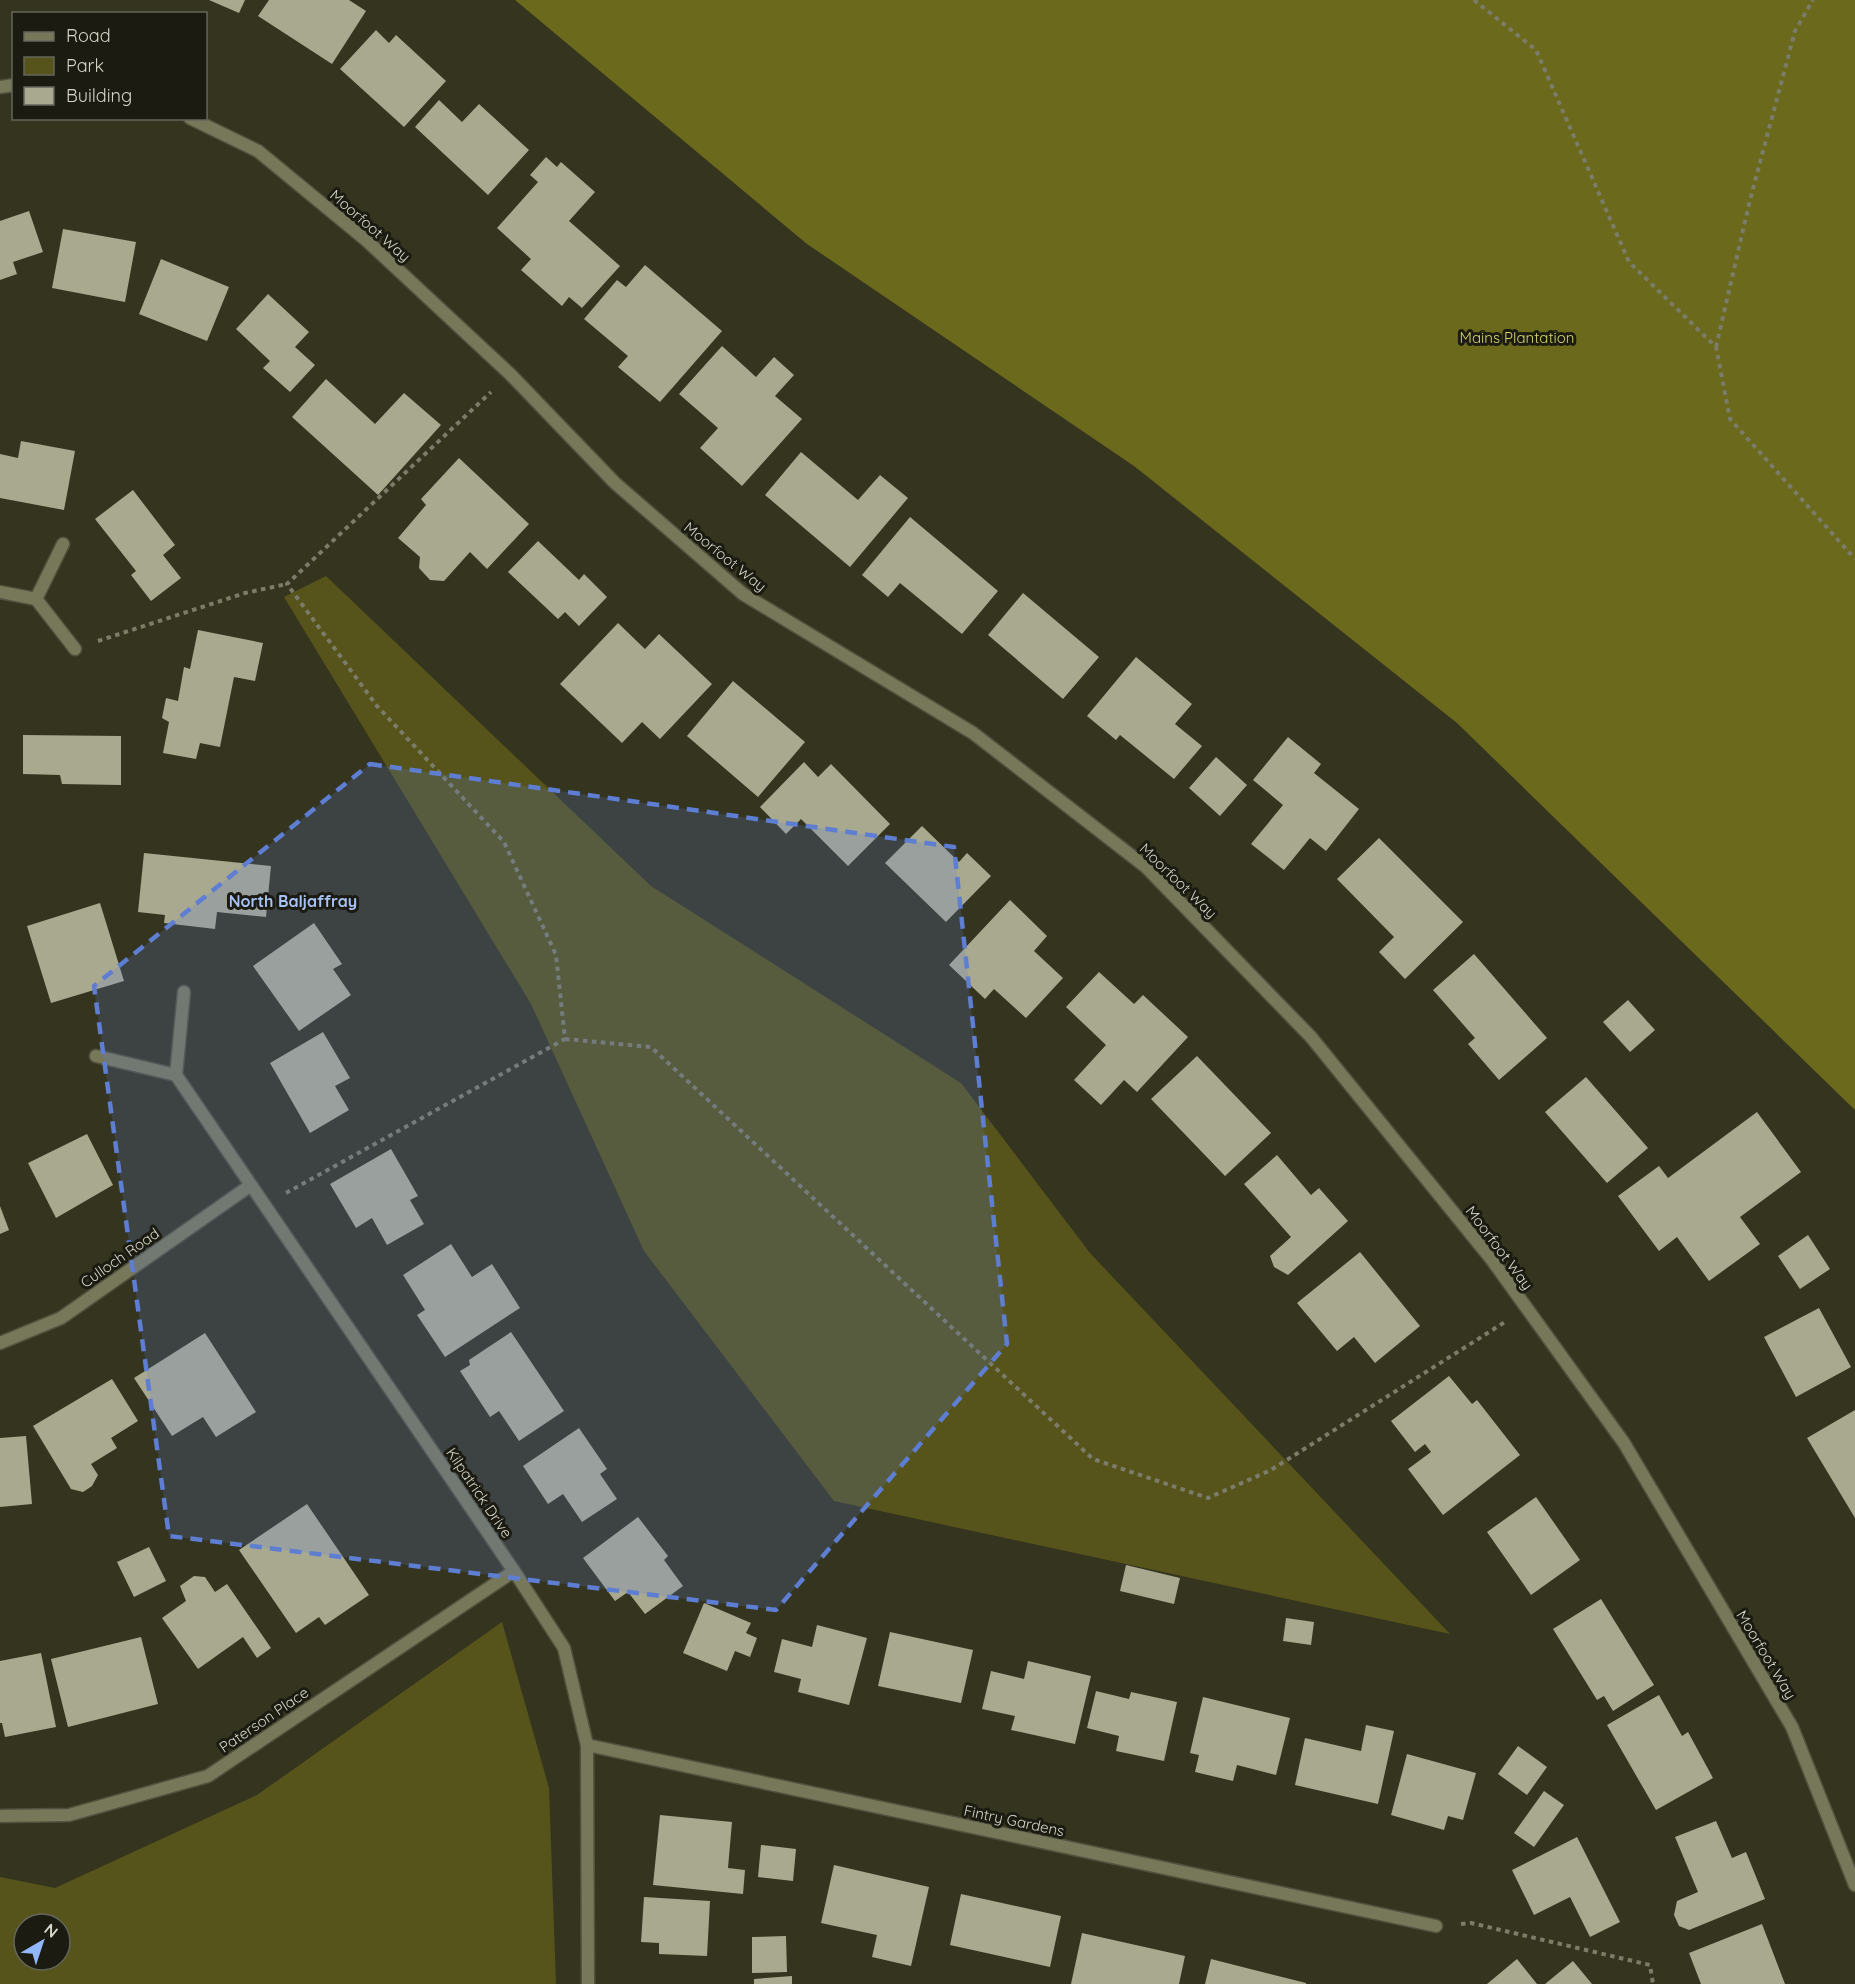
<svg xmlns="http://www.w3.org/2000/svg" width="1855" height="1984" font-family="Quicksand,sans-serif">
<rect width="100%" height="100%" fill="#35341f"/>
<path fill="#56541a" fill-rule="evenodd" d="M326 576 651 886 961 1083 1090 1253 1450 1634 834 1501 644 1251 531 1004 284 597Z
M502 1622 549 1788 556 1984H0V1877L55 1888 257 1795ZM24 1924H60V1960H24Z"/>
<path fill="#6b691c" d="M515 0H1855V1110L1457 723 1134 466 807 244Z"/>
<path fill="#a9a990" d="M209 0H245L239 13Z
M269 0H349L366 11 332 64 258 16Z
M376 30 389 43 396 35 446 81 404 127 340 69Z
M439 100 462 122 479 104 529 150 488 195 415 127Z
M546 157 557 167 561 162 595 192 569 221 620 266 582 308 569 297 562 306 521 270 531 259 497 228 538 182 530 175Z
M29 211 43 252 13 262 17 274 0 280V221Z
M63 229 136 242 125 302 52 288Z
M161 259 229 287 207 341 139 314Z
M645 265 722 331 660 402 618 367 628 356 584 319 617 280 626 287Z
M268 294 309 332 295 347 315 365 290 392 263 368 270 361 236 329Z
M722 346 756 377 774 357 794 375 775 396 802 419 742 486 700 448 718 428 679 394Z
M326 379 375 424 404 393 441 425 378 495 292 417Z
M21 441 75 451 64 510 0 498V454L18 458Z
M801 452 858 500 880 475 908 498 850 567 765 495Z
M459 458 529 524 487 569 470 552 444 581 430 580 419 568 420 557 398 538 426 505 421 499Z
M133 490 175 545 163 555 181 578 151 601 131 575 136 571 95 519Z
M910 517 998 591 962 634 900 583 888 597 862 575Z
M538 541 579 580 584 574 607 597 579 626 565 612 558 619 508 572Z
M1023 593 1099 657 1063 699 988 635Z
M618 623 645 649 659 634 712 684 660 739 642 722 622 743 560 684Z
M198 630 263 643 255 681 234 677 220 747 200 743 196 759 163 753 169 722 162 718 166 698 178 701 184 667 190 669Z
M1136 657 1192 704 1175 724 1202 746 1174 779 1120 735 1116 740 1087 716Z
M733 681 805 742 758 797 687 736Z
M23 735 121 736V785L62 784 60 775 23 774Z
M1288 737 1321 764 1314 773 1359 809 1326 851 1310 838 1284 870 1251 844 1283 805 1253 780Z
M1216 757 1247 785 1220 816 1189 788Z
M804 762 818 777 831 764 890 824 848 866 801 819 786 834 760 807Z
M922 826 959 862 967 853 991 876 946 922 885 863Z
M1379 838 1463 922 1405 979 1379 952 1394 937 1337 879Z
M144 853 271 866 266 917 217 912 215 929 164 923 165 915 138 912Z
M1010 900 1047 936 1034 951 1063 978 1026 1018 994 989 985 999 949 965Z
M100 903 124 981 51 1003 27 926Z
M314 923 342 964 333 969 351 995 299 1031 253 966Z
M1474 954 1547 1038 1499 1080 1468 1044 1475 1038 1433 990Z
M1099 972 1134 1004 1143 995 1188 1037 1137 1092 1124 1080 1101 1105 1074 1080 1106 1045 1066 1007Z
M1628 1000 1655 1030 1630 1052 1603 1022Z
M323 1032 350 1078 335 1086 349 1110 310 1133 270 1063Z
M1197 1056 1271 1133 1225 1176 1151 1099Z
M1586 1077 1648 1148 1607 1183 1545 1112Z
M1757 1112 1801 1172 1740 1217 1760 1244 1709 1281 1677 1237 1659 1251 1618 1196 1659 1166 1668 1178Z
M87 1134 113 1185 56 1218 28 1163Z
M391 1149 418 1196 410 1200 424 1224 387 1245 372 1218 356 1228 330 1184Z
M1277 1155 1311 1195 1319 1188 1348 1221 1288 1275 1274 1267 1270 1256 1291 1237 1244 1184Z
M0 1206 9 1230 0 1234Z
M1808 1235 1830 1269 1800 1289 1778 1256Z
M451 1244 472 1277 492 1264 520 1308 445 1357 417 1315 425 1310 403 1275Z
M1360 1252 1420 1326 1375 1363 1354 1337 1337 1351 1297 1303Z
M1819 1308 1851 1367 1796 1397 1764 1337Z
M511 1332 564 1411 519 1441 499 1411 490 1417 460 1371 470 1365 469 1360Z
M205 1333 256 1412 216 1437 203 1417 172 1436 134 1378Z
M1449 1376 1472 1404 1477 1400 1520 1455 1443 1515 1408 1469 1431 1452 1425 1444 1415 1452 1391 1421Z
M112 1379 138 1421 111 1438 117 1448 91 1464 98 1475 92 1486 83 1492 71 1489 33 1426Z
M1855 1410V1518L1807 1438Z
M579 1428 607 1469 600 1474 617 1499 582 1522 563 1494 548 1504 523 1466Z
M26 1436 32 1504 0 1507V1438Z
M1536 1497 1580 1560 1531 1595 1487 1532Z
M307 1504 369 1595 325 1625 319 1617 296 1633 239 1550Z
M638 1517 668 1556 664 1560 683 1586 645 1614 628 1592 615 1601 583 1558Z
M149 1547 166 1581 134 1597 117 1562Z
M1126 1565 1180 1578 1174 1604 1120 1591Z
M194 1576 205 1577 215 1592 227 1584 271 1648 257 1658 243 1637 198 1669 162 1618 186 1601 180 1586Z
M1601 1599 1654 1685 1613 1711 1604 1696 1597 1700 1553 1629Z
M704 1603 751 1623 746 1633 757 1638 750 1657 735 1651 727 1671 683 1653Z
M1286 1618 1314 1622 1311 1645 1283 1641Z
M817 1625 867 1638 849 1705 798 1692 801 1679 774 1672 782 1639 812 1647Z
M890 1632 973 1650 961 1703 878 1686Z
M141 1637 158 1704 68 1727 51 1659Z
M41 1653 56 1727 5 1737 2 1723H0V1661Z
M1028 1661 1091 1676 1075 1744 1011 1730 1015 1716 982 1709 991 1671 1024 1679Z
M1096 1691 1129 1699 1131 1692 1177 1702 1164 1761 1116 1751 1119 1736 1087 1728Z
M1659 1695 1682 1736 1688 1732 1713 1778 1656 1810 1607 1725Z
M1203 1697 1290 1718 1276 1775 1237 1765 1233 1781 1195 1772 1199 1755 1190 1753Z
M1366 1725 1394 1731 1378 1804 1295 1785 1305 1738 1361 1751Z
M1518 1746 1547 1767 1527 1795 1498 1774Z
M1407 1754 1476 1773 1463 1820 1448 1816 1444 1830 1391 1815Z
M1544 1791 1564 1805 1534 1847 1514 1833Z
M660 1815 732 1822 728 1868 745 1870 743 1894 653 1885Z
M1716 1821 1732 1858 1746 1852 1765 1899 1689 1930 1679 1926 1674 1915 1677 1901 1698 1892 1675 1837Z
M1577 1837 1620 1922 1590 1937 1570 1897 1534 1915 1512 1870Z
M761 1845 796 1849 793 1881 758 1877Z
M834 1865 929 1887 911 1966 872 1957 877 1935 821 1923Z
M961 1894 1061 1916 1050 1967 950 1945Z
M644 1897 710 1901 707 1956 659 1954V1943L641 1942Z
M1762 1924 1785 1984H1701L1689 1953Z
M1082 1933 1185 1956 1179 1984H1071Z
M786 1936 787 1972 752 1973V1937Z
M1211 1959 1306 1983V1984H1205Z
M1517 1959 1537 1984H1487Z
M1573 1961 1592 1984H1545Z
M792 1976V1984H754V1979Z"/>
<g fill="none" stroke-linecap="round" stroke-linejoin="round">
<g stroke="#52513d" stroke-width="15">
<path id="street" d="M0 87 14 85
M190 118 258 151 366 240 510 374 615 483 743 594 973 733 1146 867 1311 1037 1492 1260 1624 1443 1792 1727 1855 1885
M0 592 36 599 75 649
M36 599 63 544
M184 992 176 1075 514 1571 564 1648 587 1745 588 1984
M96 1056 176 1075
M0 1343 61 1318 251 1185
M587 1745 1436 1926
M0 1816 69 1815 208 1776 514 1571"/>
</g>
<path stroke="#7c7c6a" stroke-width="4" stroke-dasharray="4.5 4.5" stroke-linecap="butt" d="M1474 0 1536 50 1629 262 1716 347 1730 419 1855 559
M1716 347 1750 200 1795 31 1813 0
M98 641 245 593 287 584
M565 1039 651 1047 1093 1459 1208 1498 1271 1470 1505 1322
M286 1193 565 1039 556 955 504 842 377 706 287 584 491 392
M1461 1924 1471 1923 1650 1965 1653 1984"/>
<use href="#street" stroke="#77775a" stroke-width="12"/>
</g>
<path fill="#5d7ed2" fill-opacity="0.2" stroke="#5d7ed2" stroke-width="4.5" stroke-dasharray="12 8" stroke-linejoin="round" d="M370 764 954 847 1007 1344 776 1610 169 1536 94 986Z"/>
<g text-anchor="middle" stroke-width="6" stroke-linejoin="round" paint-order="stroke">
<g font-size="15" fill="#d5d6c8" stroke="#1b1b12">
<text transform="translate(370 226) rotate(41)" y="5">Moorfoot Way</text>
<text transform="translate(725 557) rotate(39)" y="5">Moorfoot Way</text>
<text transform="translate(1178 881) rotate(44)" y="5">Moorfoot Way</text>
<text transform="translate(1499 1248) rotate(53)" y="5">Moorfoot Way</text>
<text transform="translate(120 1258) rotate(-35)" y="5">Culloch Road</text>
<text transform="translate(479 1493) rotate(56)" y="5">Kilpatrick Drive</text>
<text transform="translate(1766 1655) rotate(59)" y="5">Moorfoot Way</text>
<text transform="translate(264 1720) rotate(-34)" y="5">Paterson Place</text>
<text transform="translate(1014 1821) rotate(12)" y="5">Fintry Gardens</text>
</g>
<g font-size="15" fill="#d7d56e" stroke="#1b1b12">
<text x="1517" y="343">Mains Plantation</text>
</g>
<g font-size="16" font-weight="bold" fill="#a6c2f6" stroke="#1b1b12">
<text x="293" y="907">North Baljaffray</text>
</g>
</g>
<rect x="12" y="12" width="195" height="108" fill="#1b1b12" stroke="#65665b" stroke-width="1.5"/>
<rect x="24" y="32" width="30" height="9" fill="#77775a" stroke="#65665b" stroke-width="1.5"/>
<text x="66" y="42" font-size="18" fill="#d5d6c8">Road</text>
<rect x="24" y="57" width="30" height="18" fill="#56541a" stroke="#65665b" stroke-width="1.5"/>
<text x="66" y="72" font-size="18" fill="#d5d6c8">Park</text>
<rect x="24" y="87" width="30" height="18" fill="#a9a990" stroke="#65665b" stroke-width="1.5"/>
<text x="66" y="102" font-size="18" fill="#d5d6c8">Building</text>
<g transform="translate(42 1942) rotate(39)"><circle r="28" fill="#1b1b12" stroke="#65665b" stroke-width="1.5"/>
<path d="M0-4.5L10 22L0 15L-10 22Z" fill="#93b7fd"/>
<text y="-9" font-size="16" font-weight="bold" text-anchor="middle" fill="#d5d6c8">N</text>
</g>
</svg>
